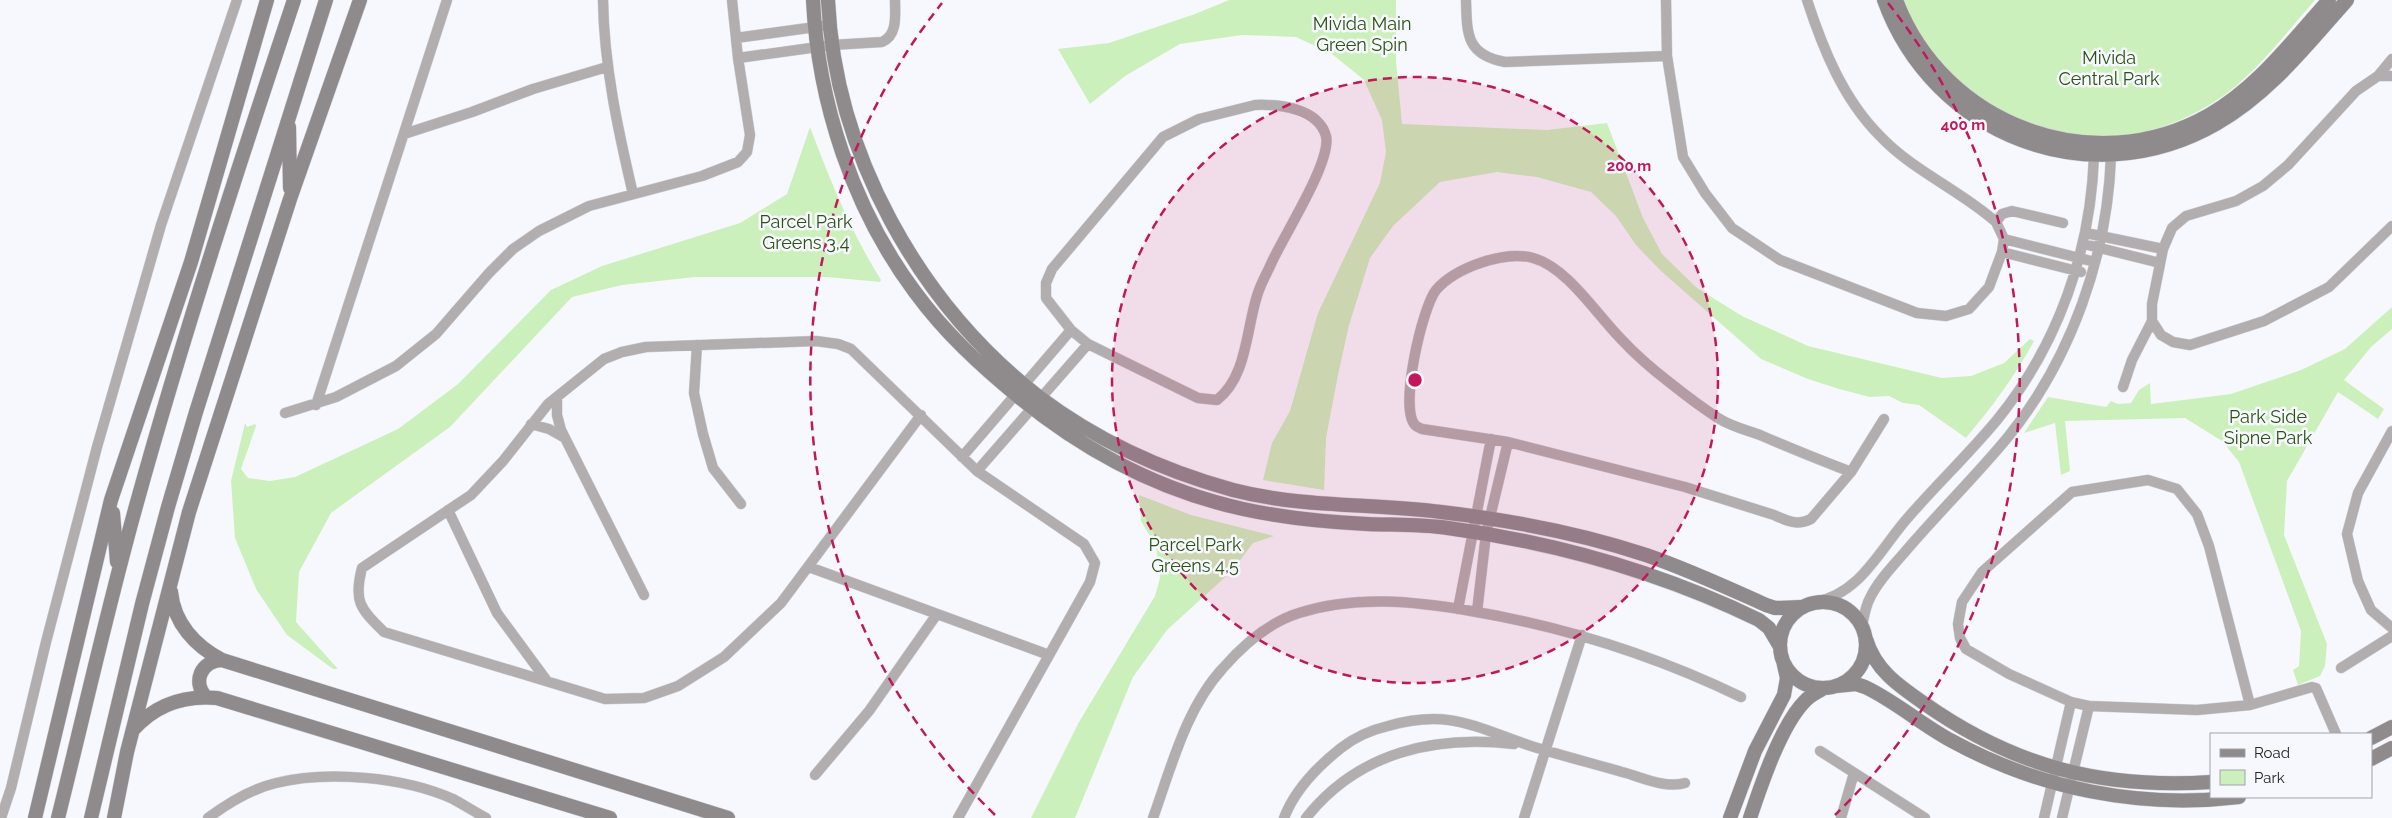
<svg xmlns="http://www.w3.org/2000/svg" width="2392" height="818" font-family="Raleway,sans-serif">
<rect width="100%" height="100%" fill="#f7f8fe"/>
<path fill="#ccf0bb" d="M1229 0H1396V61L1402 124 1547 130 1607 123 1643 218 1662 254 1697 288 1742 316 1808 346 1942 378 1971 376 2004 363 2030 339 2034 341C2015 376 1992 407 1966 438L1919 405 1903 403 1889 396 1870 397 1839 389 1808 379 1761 359 1661 271 1636 245 1616 216 1591 192 1537 177 1497 172 1440 182 1393 226 1370 258 1349 325 1338 375 1326 438 1324 490 1263 480 1272 443 1290 411 1318 313 1380 183 1386 152 1382 120 1364 80 1332 54 1296 37 1242 35 1180 44 1125 76 1090 104 1058 49 1109 43 1195 14Z
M1903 0H2315C2286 33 2254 76 2217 100 2111 170 1985 137 1917 31 1911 22 1908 10 1903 0Z
M810 127C830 180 851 232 881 280L880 282 827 277H695L622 285 572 297 450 427 331 513 299 572 296 622 338 669H333L287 635 256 589 235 538 231 481 245 423 247 427 255 424 256 426 241 469 248 478 270 481 295 477 398 429 458 384 551 290 602 266 740 223 787 194Z
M2392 307V329L2371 347 2344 380 2384 409 2378 419 2338 392 2287 481 2284 535 2327 644 2325 666 2320 676 2298 685 2293 670 2299 666 2301 631 2239 462 2222 441 2185 418 2065 421 2070 471 2061 475 2055 423 2024 433 2048 397 2106 407 2111 401 2118 404 2131 403 2139 390 2150 383 2151 404 2231 394 2301 370 2345 349Z
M1139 495 1191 515 1274 536 1253 543 1232 571 1167 630 1133 677 1075 818H1031L1079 722 1155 596 1160 578 1156 546 1141 521Z"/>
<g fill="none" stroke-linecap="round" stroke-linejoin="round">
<g stroke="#d1d2d7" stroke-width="11">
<path id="street" d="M603 0C604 66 618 130 633 194
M1466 0C1467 34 1466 55 1505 62L1667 56
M1666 0 1667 56 1683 157 1705 193 1732 228 1780 260 1917 313 1946 316 1969 309 1989 287 2002 252 2004 239 1996 222C1960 190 1913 171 1880 136 1843 99 1823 49 1807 0
M736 38 830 25
M738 58 832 45 882 42C898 35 895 15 895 0
M2378 76 2392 59
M2392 76H2378L2356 91 2288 165 2263 186 2236 201 2186 216 2172 228 2163 249 2152 304V321L2161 335 2173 342 2190 345 2264 321 2329 287 2392 226
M1255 105C1279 104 1318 108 1326 136 1332 162 1282 238 1271 264 1266 275 1260 285 1257 296 1246 330 1247 377 1217 400L1198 398 1088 344 1071 330 1046 298V283L1052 269 1163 137 1199 119Z
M404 134 472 112 533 89 607 67
M1996 222 2002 214 2012 211 2063 223
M2086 233 2163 249
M2004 239 2095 262
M2084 244 2160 263
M2002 252 2081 272
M697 345 694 393 703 434 713 468 741 504
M2123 387 2132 360 2152 321
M557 397V415L561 430 644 595
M316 405 447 0
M285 413 336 397 396 366 436 334 489 273 513 249 539 231 589 206 702 176 738 162 747 152 750 135 738 58 732 0
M921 415 781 603 724 657 678 686 644 698 605 699 384 632C361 609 353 602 362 568L471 495 503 461 548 404 604 359 622 352 646 347 816 341 838 344 851 349 977 471 1084 544 1095 563 1090 582 958 818
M531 424 549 429 565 438
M2392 431 2358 493 2347 534 2358 581 2371 610 2392 628
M962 457 1071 330
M977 471 1088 344
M1851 472C1820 460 1790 448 1760 435 1746 430 1730 426 1718 418 1701 407 1684 394 1669 382 1652 369 1635 354 1621 339 1597 315 1567 267 1533 258 1504 250 1455 268 1436 290 1422 308 1399 408 1415 425 1417 427 1420 428 1422 429L1508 442 1685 487 1774 515C1787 521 1798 526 1811 519L1851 472 1884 419
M2148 480 2177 489 2197 514 2209 546 2250 705 2197 710 2089 706 2071 702 2009 674 1966 649 1960 638 1958 624 1962 602 1982 572 2072 492Z
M448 510 497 613 547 681
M809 567 1049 655
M1815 602C1859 594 1878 553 1905 521 1934 487 1968 455 1997 420 2058 345 2091 251 2094 155
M1458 609 1491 439
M1477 612 1486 534 1508 442
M1862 627C1864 617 1865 607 1870 598 1878 581 1892 567 1904 553 1938 513 1975 477 2008 437 2071 359 2108 255 2111 155
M2341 668 2392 636
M2250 705 2312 687 2316 688 2336 734
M1820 751 1925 818
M815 775 869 711 937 614
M1 818 11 788 46 642 97 447 161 225 237 0
M208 818C228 803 251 789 276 783 327 770 404 777 453 799 464 805 475 812 486 818
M1153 818C1171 768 1186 708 1223 668 1243 645 1270 622 1299 613 1355 595 1414 601 1471 611 1566 627 1654 655 1741 697
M1284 818C1295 789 1317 767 1341 748 1355 737 1371 730 1388 726 1448 709 1473 726 1528 745 1559 755 1591 763 1622 772 1642 777 1665 789 1685 783
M1306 818C1358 752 1435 735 1514 744
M1524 818 1582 635
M1841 818 1854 773
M2044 818 2071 702
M2062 818 2089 706"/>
</g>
<g stroke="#d1d2d7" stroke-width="15">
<path id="secondary" d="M813 0C818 103 853 209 915 292 945 333 981 366 1020 398 1085 451 1161 491 1243 509 1284 518 1325 522 1367 524 1394 525 1421 524 1448 528 1558 543 1660 572 1759 620L1769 628 1779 645
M828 0C835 153 918 303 1039 397 1096 440 1164 471 1233 490 1303 508 1370 503 1441 512 1510 520 1580 533 1646 555 1687 569 1726 587 1766 605L1775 608 1801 607
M1884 0C1933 136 2090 196 2216 124 2269 94 2307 45 2347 0
M1896 0C1943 125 2093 181 2209 115 2258 87 2292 41 2329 0
M289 127 290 188
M113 513 117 562
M171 592C174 623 195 646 222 660L728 818
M1780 645a43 43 0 1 1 86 0a43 43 0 1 1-86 0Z
M1866 639C1875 670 1899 686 1925 704 2015 767 2102 789 2211 782
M1836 686 1856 684 1865 687C1895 701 1922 725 1952 741 2040 789 2140 809 2239 797
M206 697C192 682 201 661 222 660
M133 730C155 705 183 695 217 698L610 818
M2371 738 2392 727
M2371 759 2392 748
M35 818 111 500 191 262 267 0
M58 818C84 714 107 610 136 506 183 336 238 168 294 0
M91 818 142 604 168 507 196 412 326 0
M114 818 127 752 189 512 290 199 360 0
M1730 818 1755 751 1784 695 1787 678 1784 665
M1750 818C1761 785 1781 725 1805 701 1810 695 1818 692 1824 688"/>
</g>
<use href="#street" stroke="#b2aeaf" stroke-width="10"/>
<use href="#secondary" stroke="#8f8a8c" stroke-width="14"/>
</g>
<circle cx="1415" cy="380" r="303" fill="#c2185b" fill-opacity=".12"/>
<g fill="none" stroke="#c2185b" stroke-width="2.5" stroke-dasharray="9 6">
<circle cx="1415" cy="380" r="303"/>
<path d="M995 815A605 605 0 0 1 942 3M1888 3A605 605 0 0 1 1835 815"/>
</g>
<g text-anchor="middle" stroke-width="5" stroke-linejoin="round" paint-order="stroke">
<g font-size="18" fill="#2b5212" stroke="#f7f8fe">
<text x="1362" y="30">Mivida Main<tspan x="1362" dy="21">Green Spin</tspan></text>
<text x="2109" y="64">Mivida<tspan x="2109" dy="21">Central Park</tspan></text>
<text x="806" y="228">Parcel Park<tspan x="806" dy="21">Greens 3,4</tspan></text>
<text x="2268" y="423">Park Side<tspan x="2268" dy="21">Sipne Park</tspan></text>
<text x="1195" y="551">Parcel Park<tspan x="1195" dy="21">Greens 4,5</tspan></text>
</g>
</g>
<circle cx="1415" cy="380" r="8" fill="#c2185b" stroke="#f7f8fe" stroke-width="2.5"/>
<g font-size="15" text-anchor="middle" font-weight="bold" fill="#c2185b" stroke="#f7f8fe" stroke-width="5" stroke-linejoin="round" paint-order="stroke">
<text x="1963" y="130">400 m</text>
<text x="1629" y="171">200 m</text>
</g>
<rect x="2210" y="733" width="162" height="65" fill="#f7f8fe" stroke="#a2a3a8"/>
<rect x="2220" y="749" width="25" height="8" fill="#8f8a8c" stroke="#a2a3a8"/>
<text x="2254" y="758" font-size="15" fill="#232426">Road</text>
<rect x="2220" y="770" width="25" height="15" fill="#ccf0bb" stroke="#a2a3a8"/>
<text x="2254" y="783" font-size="15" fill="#232426">Park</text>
</svg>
